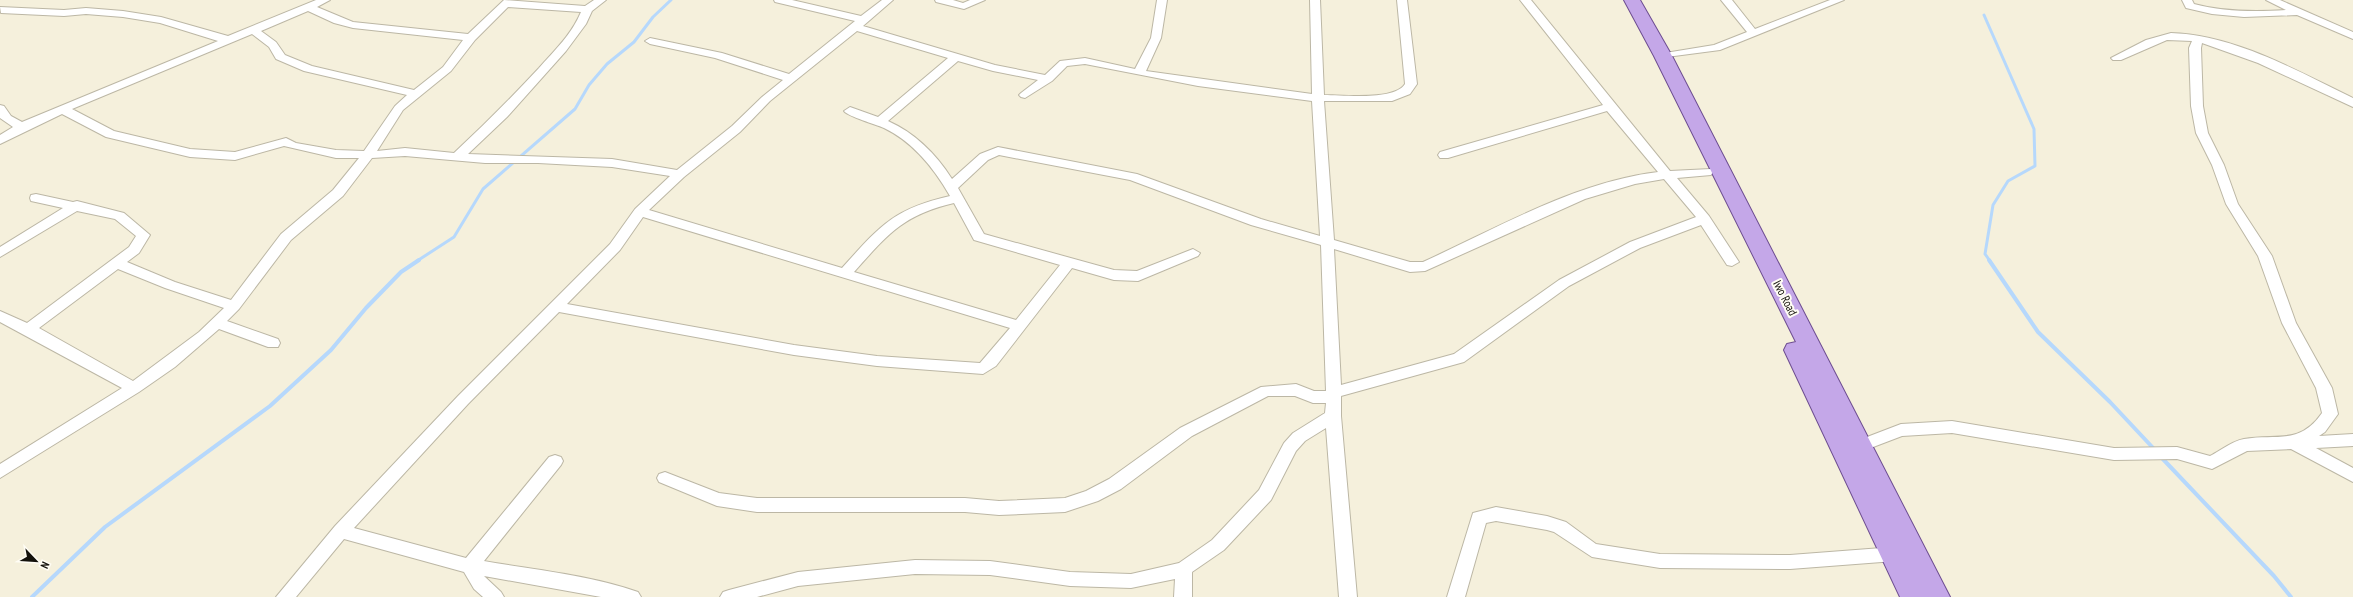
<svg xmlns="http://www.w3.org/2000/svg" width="2353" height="597" font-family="'PT Sans Narrow',sans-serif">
<rect width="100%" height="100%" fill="#f5f0dc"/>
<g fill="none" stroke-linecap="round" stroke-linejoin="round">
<path stroke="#b6d8fc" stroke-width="3" d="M1984 15 2034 129 2035 166 2008 181 1993 205 1985 254 1990 261
M417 261 454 237 483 189 575 109 589 85 607 64 634 42 653 17 671 0"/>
<path stroke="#b6d8fc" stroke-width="4" d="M1989 260 2038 332 2110 402 2155 450
M2160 456 2274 576 2291 597
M32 597 105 527 270 406 331 350 366 308 401 272 419 260"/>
<g stroke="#bcb7a5" stroke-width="2">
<path id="street" d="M316 0H330L317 7 353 22 468 34 504 0 585 6 594 0H606L592 11 586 24 566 51 507 117 468 154 612 159 677 170 732 126 762 97 783 80 715 58 650 44 645 41 650 38 722 53 789 74 855 21 775 2 774 0H792L861 16 882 0H893L863 26 995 65 1045 75 1060 61 1085 58 1135 69 1151 38 1157 0H1167L1161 38 1146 71 1312 94 1310 0H1320L1324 95C1343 95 1394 101 1405 84L1397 0H1407L1417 84 1410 94 1392 101H1324L1334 240 1410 262H1423C1498 228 1575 182 1658 172L1607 111 1448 158H1440L1438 155 1440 152 1603 105 1520 0H1531L1670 171 1711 169 1713 172 1711 175 1677 178 1709 216 1739 262 1732 266 1727 265 1701 225 1640 248 1569 286 1464 362 1341 396V416L1357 597H1339L1326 428 1305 441 1296 451 1271 500 1224 550 1192 572V597H1174L1175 579 1131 588 1070 586 990 575 915 574 798 586 757 597H720L723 592 729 590 798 572 915 560 990 561 1070 572 1131 574 1179 563 1212 540 1259 490 1284 443 1293 433 1325 413 1326 403H1313L1295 396H1268L1192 436 1121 489 1098 501 1065 512 999 515 965 512H757L717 506 659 482 657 478 659 474 665 472 719 493 757 498H965L999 501 1065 498 1086 491 1109 479 1180 428 1261 387 1296 384 1314 391H1326L1321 245 1251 225 1130 180 999 155 988 160 958 188 984 234 1114 270 1137 271 1193 249 1200 253 1198 256 1138 281 1114 280 1072 268 996 366 983 374 877 366 794 355 559 312 468 404 354 528 466 558 549 457 555 455 561 457 563 461 561 465 484 561C535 570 590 575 638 592L641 597H601L484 576 501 592 504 597H483L474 589 464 572 344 539 296 597H276L335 526 458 396 610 244 635 209 670 176 612 167 538 163H485L405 156 372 158 343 196 291 240 239 309 227 321 278 339 280 343 278 347H268L219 329 175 367 139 392 0 478V464L122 388 0 322V311L27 323 129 247 136 236 115 219 77 211 0 257V247L63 208 31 201 30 198 31 195 36 194 73 202 77 201 124 213 150 235 139 253 127 262 175 282 231 300 281 234 333 190 359 158H336L284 146 235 160 190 157 106 137 62 114 0 144V135L13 127 0 118V105L4 106 11 116 22 122 218 41 160 23 123 17 86 14 64 16 1 13 0 7 64 10 86 8 123 11 161 17 228 36ZM508 7 581 12C572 34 554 51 539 68 512 97 484 125 454 153L405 148 377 151 403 110 451 71 475 40ZM308 11 334 23 353 28 463 40 443 67 414 90 312 66 285 55 276 42 261 31ZM857 31 948 58 878 117 850 107 844 111C849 117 875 124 884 128 913 142 934 168 950 196 893 209 880 226 842 268L649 210 684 177 740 132 770 101ZM252 34 269 47 276 59 304 71 407 95 395 106 364 151 336 150 296 143 286 138 235 152 190 149 114 131 72 109ZM958 61 993 71 1038 80 1021 93 1019 95 1021 97 1025 98 1052 81 1067 66 1085 64 1198 86 1312 101 1320 236 1261 219 1137 174 998 147 980 154 952 179C936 154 915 133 888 121ZM1664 179 1696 217 1630 242 1559 280 1454 354 1341 385 1334 249 1410 272 1425 271 1585 199 1635 184ZM954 203 974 240 1060 265 1016 320 854 272C888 234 903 215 954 203ZM643 217 1010 328 980 363 877 356 794 345 567 304 620 250ZM118 269 165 288 224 308 199 332 133 381 39 328Z
M935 0H953L963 3 970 0H985L964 9 936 2Z
M1721 0H1732L1755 29 1830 0H1844L1720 50 1659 58V54L1714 45 1747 32Z
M2182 0H2192L2194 4C2223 12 2256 12 2286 10L2266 0H2280L2353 32V39L2297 15 2244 17 2212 14 2186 8Z
M2171 33C2235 35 2297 71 2353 98V107L2258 63 2202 43 2201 48 2203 106 2208 133 2224 165 2238 204 2272 256 2296 323 2332 388 2338 414 2325 432 2319 436 2353 434V446L2316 448 2353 468V482L2291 449 2247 451 2212 469 2177 459 2114 460 1952 433 1902 436 1860 452 1854 450 1852 446 1854 442 1901 424 1952 421 2114 448 2177 447 2210 456C2220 451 2232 441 2244 439 2276 433 2299 446 2322 413L2316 388 2282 323 2258 256 2226 204 2212 165 2196 133 2191 106 2189 48 2192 41 2167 40 2121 60H2113L2111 58 2146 40Z
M1496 507 1547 516 1566 522 1596 544 1660 554 1790 555 1895 547 1901 549 1903 554 1901 559 1895 561 1790 569 1660 568 1592 557 1554 532 1547 530 1496 521 1486 523 1465 597H1447L1473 513Z"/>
</g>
<g stroke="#6d4d90" stroke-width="2">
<path id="primary" d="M1624 0H1640L1672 56 1950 597H1900L1784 350 1787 344 1796 342 1654 56Z"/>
</g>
<use href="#street" fill="#fff" fill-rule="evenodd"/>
<use href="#primary" fill="#c4a7e8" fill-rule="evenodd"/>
</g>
<g text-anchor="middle" stroke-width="4" stroke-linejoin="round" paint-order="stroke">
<g font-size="12" fill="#13110b" stroke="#fffdf5">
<text transform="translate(1785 298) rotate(63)" y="4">Iwo Road</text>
</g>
</g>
<g transform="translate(36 561) rotate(115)" stroke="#fffdf5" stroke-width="3" paint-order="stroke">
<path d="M0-3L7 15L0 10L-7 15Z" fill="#13110b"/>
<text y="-6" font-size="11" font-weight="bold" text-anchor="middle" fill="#13110b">N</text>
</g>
</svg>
